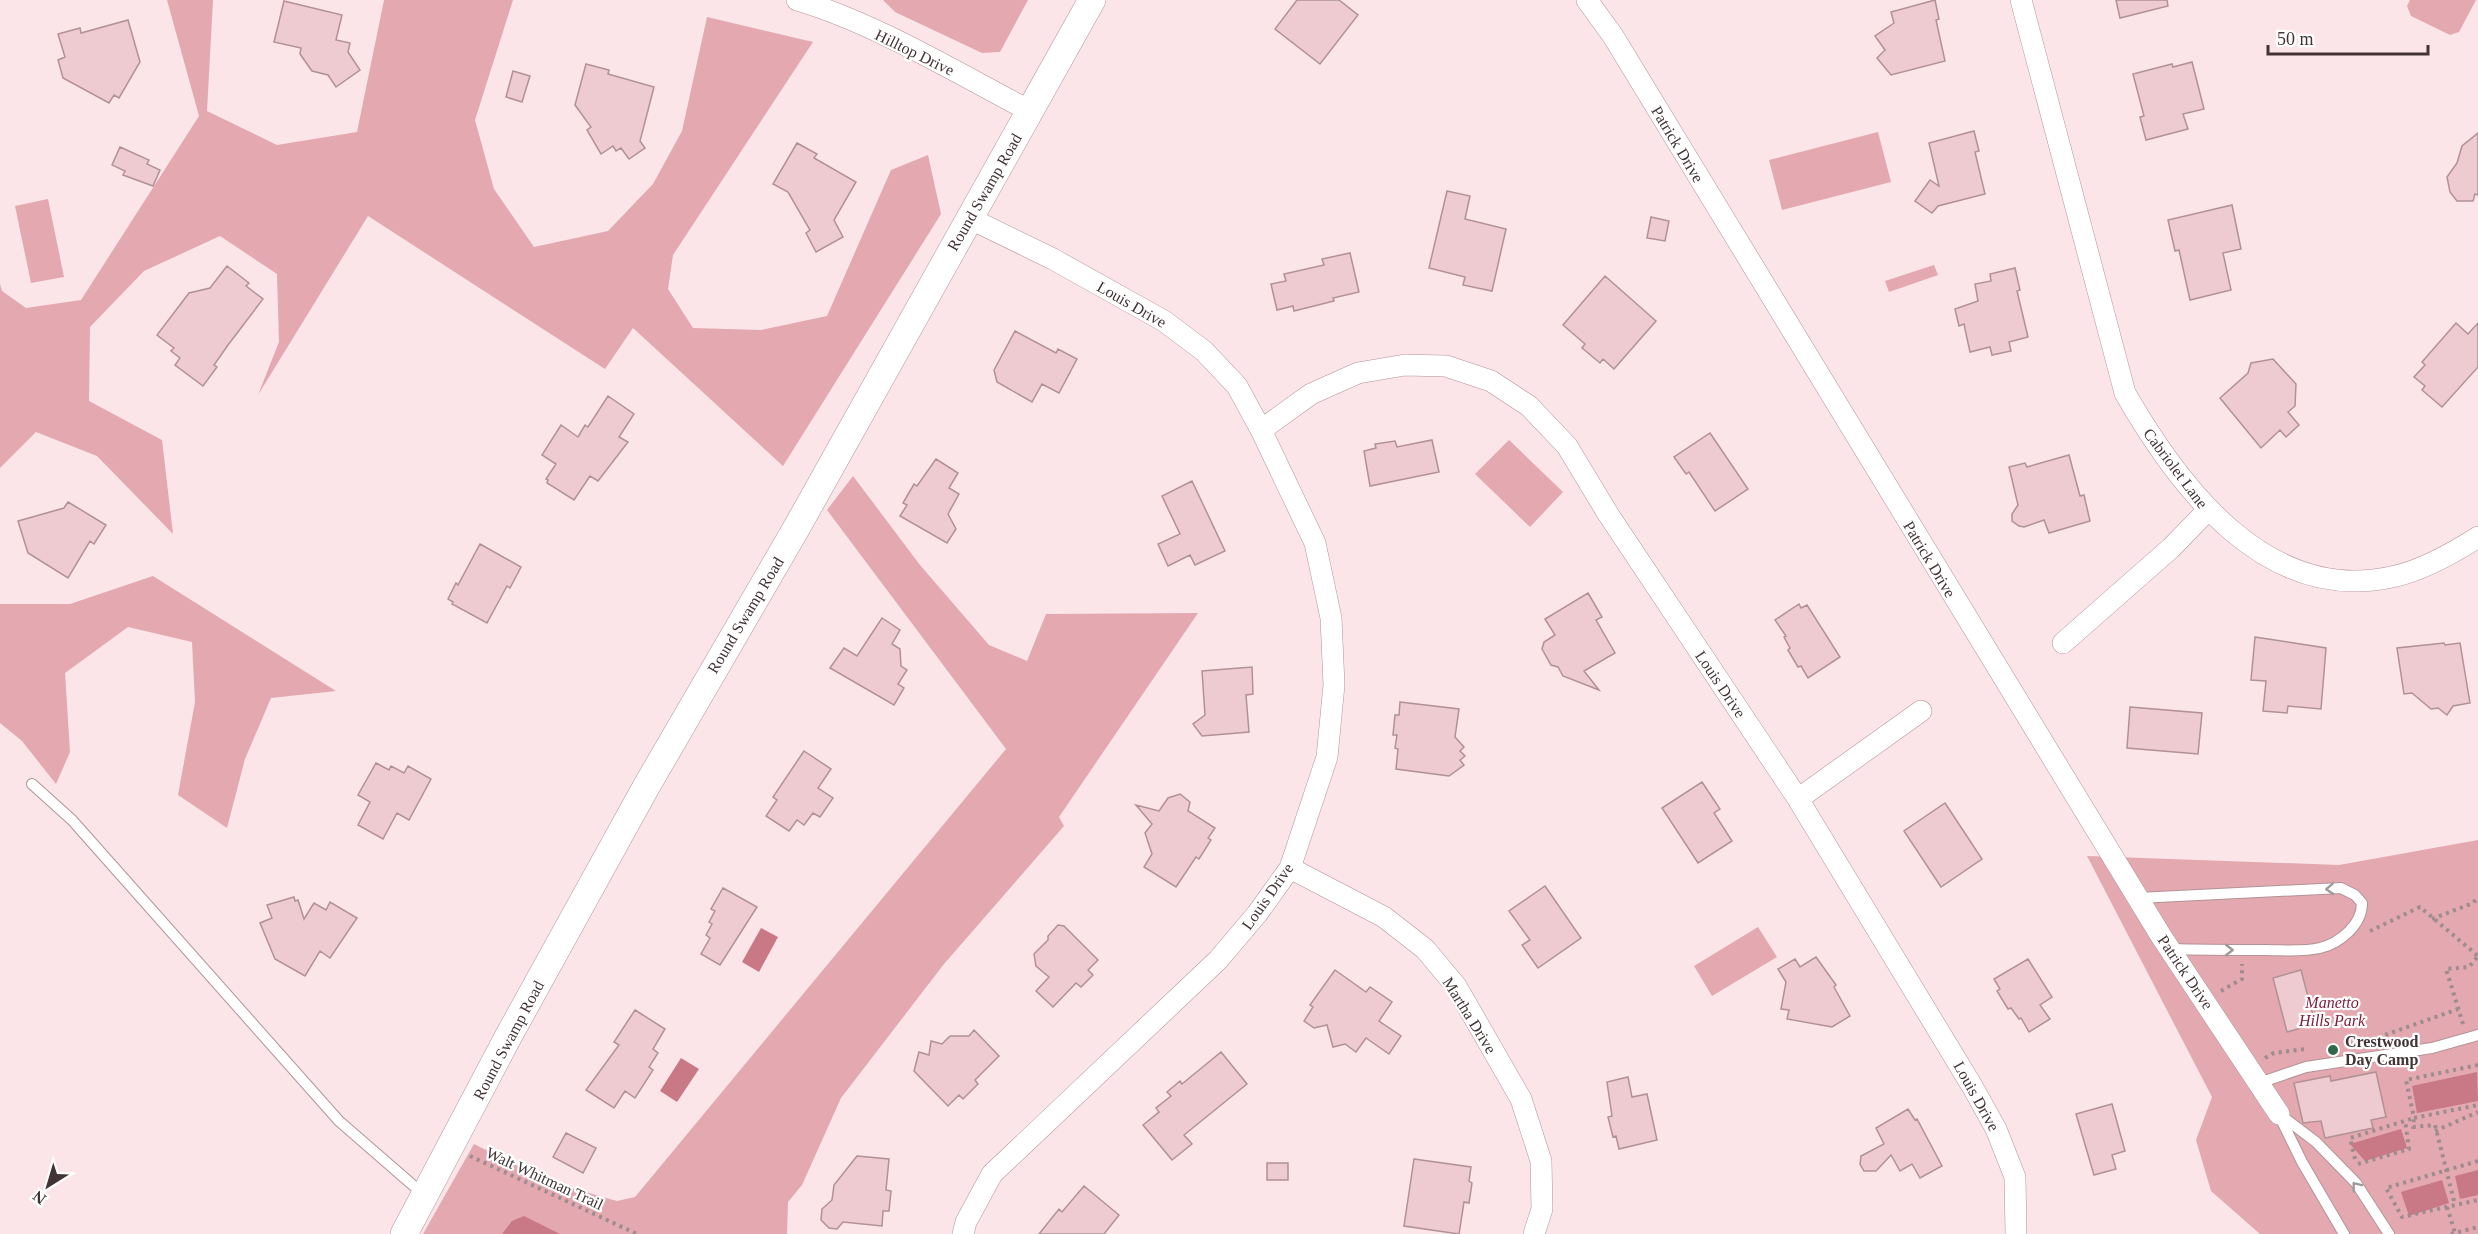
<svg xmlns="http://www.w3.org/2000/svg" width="2478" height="1234" font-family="'Times New Roman',serif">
<rect width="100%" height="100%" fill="#fbe5e8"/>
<path fill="#e3a8b0" d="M167 0H213L207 111 277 145 357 132 384 0H513L475 120 494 189 534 247 608 231 653 184 682 131 707 17 813 42 673 255 668 289 693 328 761 330 827 316 891 170 928 155 941 214 783 466 633 328 605 369 368 216 258 395 279 342 277 274 220 236 144 271 90 327 89 401 162 440 173 534 97 456 36 432 0 468V284L2 291 26 308 81 300 199 116Z
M883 0H1028L1000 52 982 53 895 12Z
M2410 0H2476L2459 32 2450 35 2411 16 2407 6Z
M1878 132 1891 182 1782 210 1769 160Z
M48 199 64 277 31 283 15 206Z
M1934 265 1938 275 1889 292 1885 281Z
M1509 440 1563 492 1530 527 1475 474Z
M853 476 920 565 989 645 1027 661 1046 614 1198 613 1059 817 1064 826 944 964 841 1098 802 1185 788 1202 787 1234H423L474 1144 550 1182 617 1201 635 1197 1006 749 827 510Z
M153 576 336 691 271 698 245 759 227 828 178 795 195 702 192 642 128 627 65 673 70 752 56 784 22 741 0 723V604H70Z
M2478 840V1234H2260L2211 1191 2196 1140 2212 1097 2087 856 2339 865Z
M1758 927 1777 957 1712 996 1694 966Z"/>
<path fill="#c97885" d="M761 928 778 937 759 972 742 962Z
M681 1058 699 1069 677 1102 660 1091Z
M2477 1072 2478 1101 2417 1113 2412 1086Z
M2401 1129 2407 1148 2365 1161 2350 1144Z
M2478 1170V1195L2460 1199 2455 1176Z
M2442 1180 2449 1203 2409 1216 2401 1192Z
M524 1216 560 1234H502L512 1221Z"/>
<path fill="#eecbd0" stroke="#b19195" stroke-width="1.5" d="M1297 0H1339L1358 15 1320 64 1275 29Z
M1935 0 1939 19 1936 20 1945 61 1891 75 1877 58 1885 50 1875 36 1894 23 1891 12Z
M2116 0H2167L2168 6 2120 18Z
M284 1 342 15 336 40 350 43 348 52 360 70 336 87 328 75 312 71 300 54 301 48 274 42Z
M128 20 140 62 119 98 114 95 109 103 63 78 58 60 65 57 58 34 80 28 81 33Z
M2192 62 2204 109 2183 114 2188 129 2146 140 2140 117 2144 116 2133 74 2172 64 2173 67Z
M586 64 609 70 608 74 654 87 640 141 645 148 629 159 621 148 616 151 613 146 601 154 587 130 591 127 575 105Z
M513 71 530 76 522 102 506 97Z
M1974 131 1979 151 1975 152 1985 194 1938 206 1932 213 1915 201 1930 180 1939 186 1929 143Z
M2478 133V195L2475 194 2473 201H2457L2450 192 2447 177 2457 163 2462 146Z
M797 143 817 154 814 158 856 182 834 220 843 237 816 252 806 233 810 230 788 192 773 184Z
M120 147 149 160 147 164 160 170 153 186 123 175 125 171 112 165Z
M1447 191 1470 196 1465 219 1506 229 1492 291 1463 285 1465 277 1429 268Z
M2232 205 2241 249 2223 253 2231 290 2190 300 2179 250 2175 251 2168 220Z
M1651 217 1669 221 1665 241 1647 238Z
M1350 253 1359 292 1333 298 1334 301 1294 311 1293 306 1277 310 1271 284 1286 281 1284 274 1324 265 1322 259Z
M227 266 249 283 246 286 263 299 228 345 214 365 217 367 203 386 175 365 180 358 171 351 174 348 157 335 189 293 210 288Z
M2015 268 2020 290 2017 291 2028 337 2009 342 2011 351 1992 355 1990 347 1970 352 1964 324 1959 326 1955 309 1978 301 1975 284 1991 281 1990 274Z
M1605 276 1656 321 1614 369 1603 359 1600 363 1582 348 1585 344 1563 325Z
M2456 323 2468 334 2478 323V367L2442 407 2422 390 2425 386 2414 377 2425 365 2422 362Z
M1015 331 1056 353 1058 349 1077 359 1059 393 1042 384 1032 402 997 382 994 370Z
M2273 359 2296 384 2295 406 2288 412 2299 425 2286 437 2280 430 2261 448 2220 398 2248 373 2251 363Z
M608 396 634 414 619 437 628 442 598 481 590 476 574 500 547 483 548 480 546 479 556 464 542 455 561 425 578 437 585 425 588 427Z
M1710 433 1748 489 1715 511 1689 472 1686 474 1674 457Z
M1432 440 1439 472 1370 486 1364 451 1376 448 1375 444 1395 441 1397 447Z
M2069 455 2080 496 2084 495 2090 521 2049 533 2044 520 2024 527 2019 526 2012 521V514L2018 505 2009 467 2025 463 2027 467Z
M936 459 958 473 949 488 959 494 948 514 956 529 947 543 900 516 907 505 903 503 914 484 917 486Z
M1192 481 1225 551 1195 565 1190 555 1168 566 1158 544 1180 534 1162 496Z
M68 502 106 525 94 544 90 541 68 578 28 553 18 521 64 508Z
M480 544 521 567 510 588 507 586 487 623 452 604 453 602 448 599 456 583 458 585Z
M1588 593 1602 617 1596 620 1615 653 1584 671 1599 690 1563 676 1558 667 1551 665 1542 649 1544 642 1555 635 1545 619Z
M1799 604 1801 608 1807 605 1840 657 1808 678 1801 666 1798 667 1788 650 1790 648 1784 637 1786 636 1775 620Z
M882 618 900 630 892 644 900 649 901 666 907 670 898 684 904 688 894 705 830 668 844 648 857 656Z
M2255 637 2326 648 2321 709 2288 706 2287 713 2263 711 2266 681 2251 680Z
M2444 643 2445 645 2460 643 2470 703 2453 706 2447 715 2438 708 2431 709 2412 693 2404 694 2397 648Z
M1252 667 1253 694 1246 695 1249 732 1202 736 1193 724 1205 715 1202 671Z
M1400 702 1459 709 1455 737 1464 747 1460 751 1465 756 1460 760 1464 765 1449 776 1396 769 1398 749 1395 748 1397 735H1393L1395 715H1399Z
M2130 707 2202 713 2198 754 2127 748Z
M804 751 831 769 818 788 833 798 820 817 813 813 804 825 797 820 789 831 766 816 777 800 773 797Z
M376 763 389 770 391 766 404 773 408 766 431 779 409 820 397 813 383 839 358 825 370 802 358 795Z
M1702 782 1720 809 1714 813 1732 841 1698 863 1662 808Z
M1180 794 1190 802 1188 811 1215 828 1208 838 1211 840 1199 859 1196 857 1176 887 1144 867 1152 854 1145 833 1152 824 1136 805 1159 811 1168 798Z
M1945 803 1982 859 1941 887 1904 831Z
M1545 886 1581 938 1538 968 1522 945 1530 940 1509 911Z
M723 888 757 907 720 965 701 954 710 938 706 935 712 924 709 922 715 911 711 909Z
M294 897 295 901 298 900 304 919 314 903 326 910 330 902 357 918 330 958 320 951 305 976 275 959 260 923 272 918 267 905Z
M1058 925 1064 926 1098 960 1088 970 1093 975 1081 987 1076 983 1053 1007 1036 991 1049 977 1036 966 1034 954 1048 940V936Z
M1816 957 1836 985 1834 987 1850 1016 1832 1027 1787 1019 1789 1010 1781 1009 1786 982 1778 969 1795 959 1800 967Z
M2028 959 2052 997 2040 1005 2050 1019 2029 1032 2021 1018 2019 1019 2011 1008 2008 1009 1997 991 2000 989 1994 979Z
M1335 970 1366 992 1370 987 1392 1002 1379 1021 1401 1036 1389 1054 1366 1038 1356 1052 1345 1044 1333 1047 1327 1025 1314 1028 1304 1021 1313 1007 1310 1005Z
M2301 970 2315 1024 2287 1032 2273 978Z
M635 1010 665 1029 653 1049 658 1053 649 1067 653 1070 635 1098 625 1091 614 1108 586 1090 619 1045 614 1042Z
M974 1030 999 1056 975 1080 978 1084 963 1099 959 1095 948 1106 914 1071 919 1052 929 1055 931 1041 942 1044 950 1036H969Z
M1221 1052 1247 1084 1184 1135 1192 1144 1172 1160 1143 1125 1159 1112 1156 1108 1171 1096 1167 1092 1180 1081 1182 1084Z
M2376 1072 2386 1117 2371 1120 2373 1128 2325 1138 2321 1121 2303 1123 2294 1083 2330 1076 2331 1081Z
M1628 1077 1632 1097 1647 1094 1657 1140 1619 1149 1616 1136 1613 1137 1608 1117 1612 1116 1607 1082Z
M2112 1104 2125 1151 2112 1155 2116 1169 2094 1175 2076 1114Z
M1908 1109 1915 1120 1917 1119 1942 1166 1920 1178 1912 1164 1900 1171 1891 1155 1876 1171H1864L1860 1164 1861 1156 1884 1144 1876 1128Z
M566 1133 596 1148 583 1173 553 1157Z
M857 1156 889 1159 886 1190 891 1191 889 1211H883L882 1226 843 1222 837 1229 829 1228 821 1220 822 1209 832 1200 834 1185Z
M1414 1159 1471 1167 1469 1181 1472 1183 1469 1203 1464 1202 1459 1234 1404 1226Z
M1267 1163H1288V1180H1267Z
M1084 1186 1119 1215 1104 1234H1039L1059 1209 1062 1212Z"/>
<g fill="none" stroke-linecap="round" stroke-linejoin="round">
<g stroke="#b39397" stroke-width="12">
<path id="service" d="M32 784 72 820 339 1121 423 1194
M2138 898 2341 888 2355 895 2362 903C2362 925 2340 943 2320 948 2303 952 2283 950 2264 950 2233 950 2202 950 2171 949
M2259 1083 2306 1067 2432 1048 2478 1035
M2279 1114 2316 1142 2356 1183 2389 1234
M2280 1117 2302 1162 2344 1234"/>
</g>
<g stroke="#b39397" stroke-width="22">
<path id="minor" d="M797 0C875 23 957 73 1030 111
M1587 0 1613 36 2161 936 2279 1114
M2021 0 2125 393C2180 489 2269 607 2396 576 2425 569 2453 553 2478 537
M1261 430 1311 394 1358 373 1405 365 1446 366 1491 381 1529 406 1567 446 1608 514 1798 799 1972 1086 1996 1129 2015 1177 2016 1234
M2063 643 2171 548 2208 510
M1798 799 1921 711
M1290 868 1384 917 1425 949 1456 986 1521 1099 1541 1161 1542 1209 1534 1234
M963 1234 966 1222 992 1174 1218 960 1257 914 1290 868 1327 757 1334 685 1331 618 1315 543 1261 430 1237 386 1204 351 1164 321 1053 259 969 218"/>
</g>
<g stroke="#b39397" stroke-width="28">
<path id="tertiary" d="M404 1234 508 1037 646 787 797 527 1092 0"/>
</g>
<path stroke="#9d8b8e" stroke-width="4" stroke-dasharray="3 4.5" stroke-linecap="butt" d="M2432 919 2473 903 2478 897
M2370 931 2420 907 2478 956
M2221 991 2242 979V964
M2463 1024 2446 969 2469 967 2478 956
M2371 1040 2458 1009
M2265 1058 2274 1053 2305 1049
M2478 1065 2406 1080 2414 1118 2478 1105
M2435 1131 2478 1112
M470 1156 637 1234
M2355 1159 2350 1138 2414 1118 2413 1127 2435 1125 2455 1205
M2478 1161 2386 1188 2402 1217 2478 1200
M2358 1164 2409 1149 2405 1120
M2447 1207 2455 1233
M2451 1234 2478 1227"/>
<use href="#service" stroke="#fff" stroke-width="10"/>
<use href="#minor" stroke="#fff" stroke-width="21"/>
<use href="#tertiary" stroke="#fff" stroke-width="27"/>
</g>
<defs><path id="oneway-chevron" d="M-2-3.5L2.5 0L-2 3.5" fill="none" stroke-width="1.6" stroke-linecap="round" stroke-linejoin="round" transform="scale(1.5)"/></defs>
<g stroke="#a09a9a">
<use href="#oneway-chevron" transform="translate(2330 889) rotate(177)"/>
<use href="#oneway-chevron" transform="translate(2229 950)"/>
<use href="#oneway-chevron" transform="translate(2356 1186) rotate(-128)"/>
</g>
<circle fill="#32674c" stroke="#fff" stroke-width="2" cx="2333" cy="1050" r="6"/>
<g text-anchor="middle" stroke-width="4.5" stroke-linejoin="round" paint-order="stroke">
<g font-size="16" fill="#423436" stroke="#fff">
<text transform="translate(915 52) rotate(26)" y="6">Hilltop Drive</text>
<text transform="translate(1678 144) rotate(59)" y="6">Patrick Drive</text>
<text transform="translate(984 192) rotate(-60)" y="6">Round Swamp Road</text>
<text transform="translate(1132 304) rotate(30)" y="6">Louis Drive</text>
<text transform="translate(2176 468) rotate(53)" y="6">Cabriolet Lane</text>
<text transform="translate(1930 559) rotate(59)" y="6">Patrick Drive</text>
<text transform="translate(745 615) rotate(-59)" y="6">Round Swamp Road</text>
<text transform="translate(1721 684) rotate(56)" y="6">Louis Drive</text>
<text transform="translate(1267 896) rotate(-55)" y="6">Louis Drive</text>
<text transform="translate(2186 972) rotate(56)" y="6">Patrick Drive</text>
<text transform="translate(1470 1015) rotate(58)" y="6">Martha Drive</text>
<text transform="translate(508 1040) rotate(-62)" y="6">Round Swamp Road</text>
<text transform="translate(1977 1096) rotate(61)" y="6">Louis Drive</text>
<text transform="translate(545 1178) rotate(25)" y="6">Walt Whitman Trail</text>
</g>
<g font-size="16" font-style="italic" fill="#81203a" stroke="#fff">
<text x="2332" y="1008">Manetto<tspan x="2332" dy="18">Hills Park</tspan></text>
</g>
<g font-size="16" font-weight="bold" fill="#423436" stroke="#fff" text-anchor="start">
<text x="2345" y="1047">Crestwood<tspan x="2345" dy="18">Day Camp</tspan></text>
</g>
</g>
<g transform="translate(48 1186) rotate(217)" stroke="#ffffff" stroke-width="4.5" paint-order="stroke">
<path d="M0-4.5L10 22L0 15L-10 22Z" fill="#423436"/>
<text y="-9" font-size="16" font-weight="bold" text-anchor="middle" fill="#423436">N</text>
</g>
<path d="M2268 45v9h160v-9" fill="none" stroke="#423436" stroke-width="3"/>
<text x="2277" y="45" font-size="18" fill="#423436" stroke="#ffffff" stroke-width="4.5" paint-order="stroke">50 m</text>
</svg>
